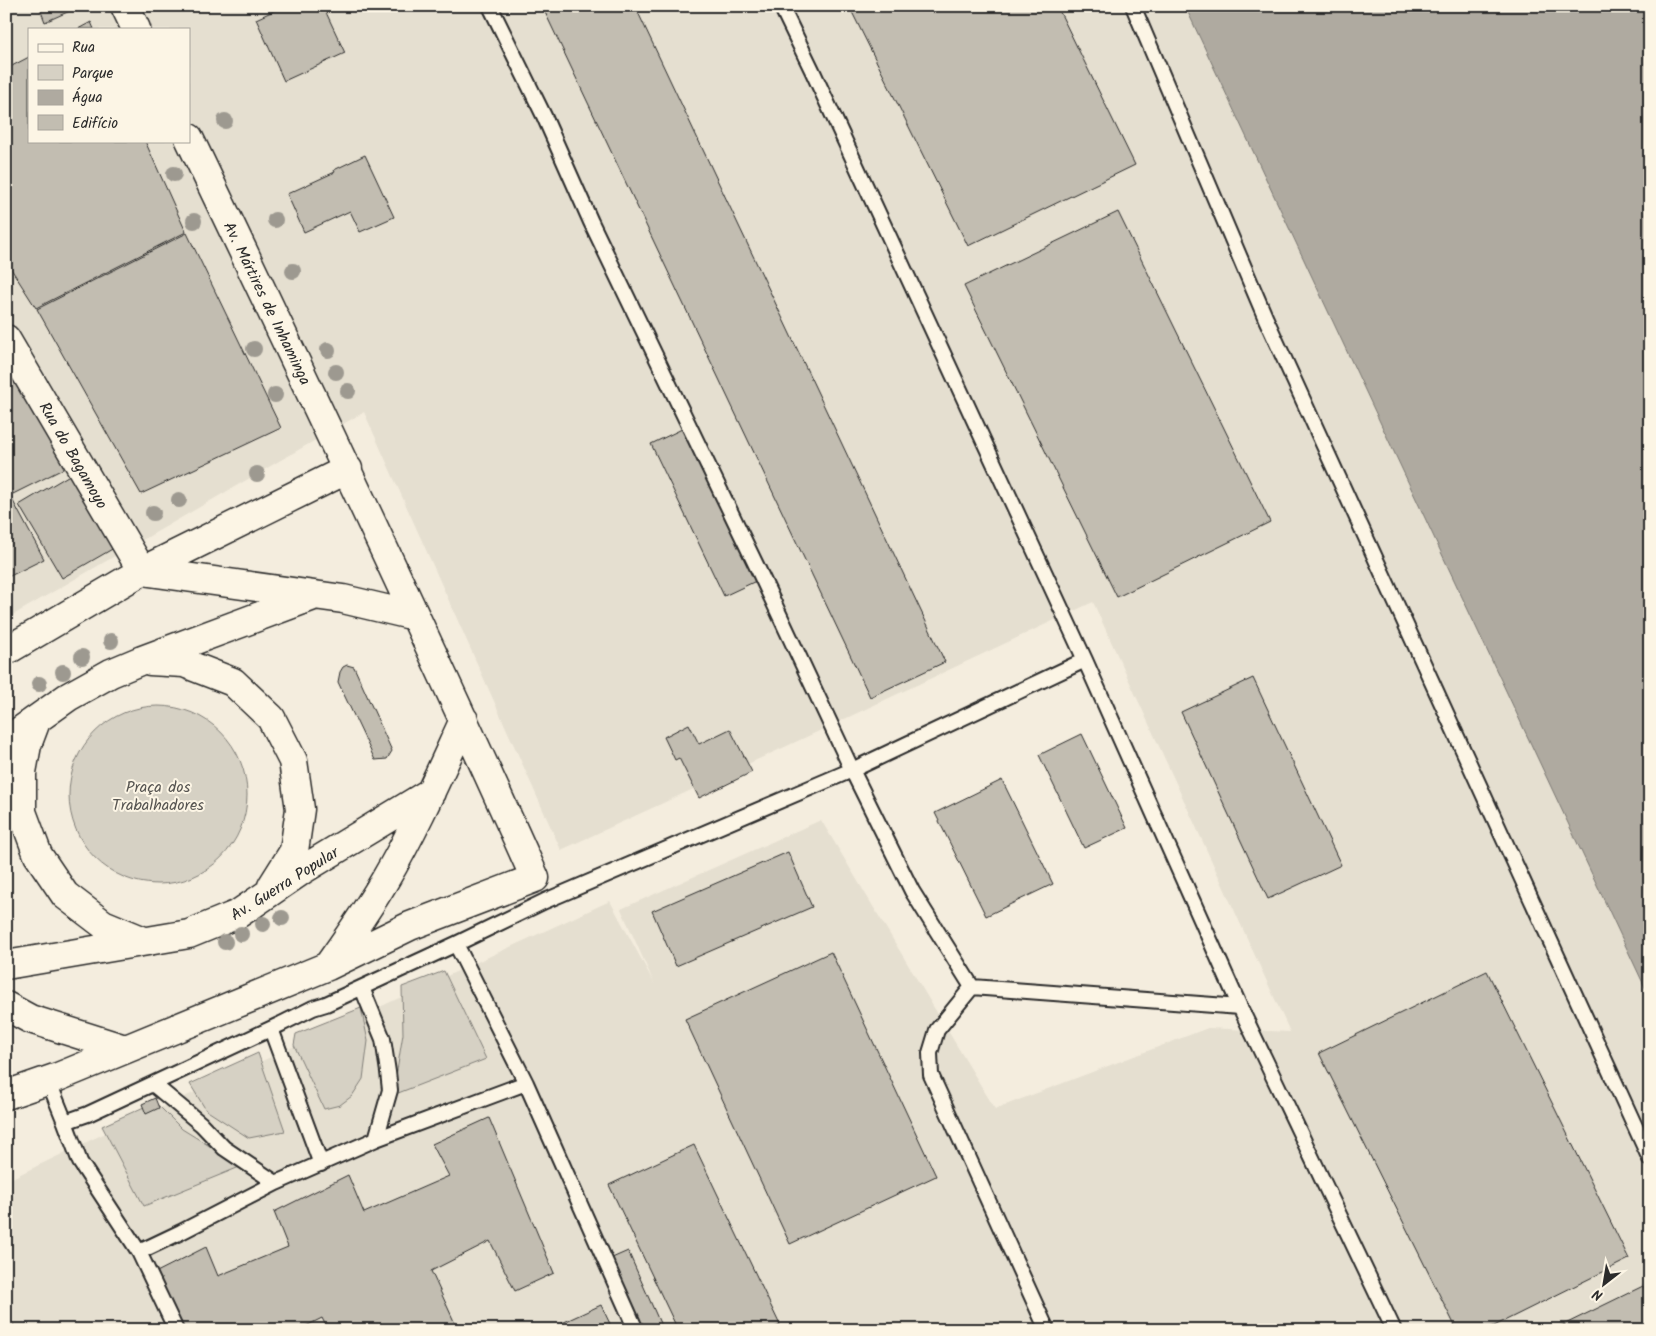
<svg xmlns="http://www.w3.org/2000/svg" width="1656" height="1336" font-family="Kalam,sans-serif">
<rect width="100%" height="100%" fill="#f4edde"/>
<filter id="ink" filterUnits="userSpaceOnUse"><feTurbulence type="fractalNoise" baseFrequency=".02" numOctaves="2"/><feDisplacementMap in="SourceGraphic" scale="10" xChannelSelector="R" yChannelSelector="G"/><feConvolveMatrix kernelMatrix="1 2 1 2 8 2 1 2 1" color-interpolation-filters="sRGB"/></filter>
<g filter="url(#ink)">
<path fill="#e5dfd0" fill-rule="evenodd" d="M6 6H1185L1650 998V1330H6V1181L95 1138 610 901 654 983 621 909 821 820 995 1109 1208 1028 1290 1032 1093 602 802 739 561 850 364 412 6 619ZM29 29H189V141H29Z"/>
<path fill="#d6d1c4" stroke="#807e78" d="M69 795a89 89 0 1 1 178 0a89 89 0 1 1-178 0Z
M444 971 486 1059 393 1095 403 1034 402 987Z
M361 1008 368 1041 363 1079 352 1096 340 1105 324 1109 294 1045 296 1034Z
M258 1053 285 1131 249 1138 206 1110 190 1084Z
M155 1102 182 1129 242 1166 144 1206 102 1126Z"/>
<path fill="#afaaa0" stroke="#7a7771" d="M1185 6H1650V998Z"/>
<path fill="#c2bdb1" stroke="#2b2b2b" d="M39 6H81L45 22Z
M284 6H323L345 53 284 81 256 19Z
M542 6H635L945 662 870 697Z
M849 6H1057L1135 165 968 246Z
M91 22 94 29H78Z
M29 57V141H145L186 232 36 308 6 261V69Z
M365 155 394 217 360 232 350 211 304 232 287 194 335 172 334 170Z
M1118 212 1270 522 1117 597 964 286Z
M187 233 281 428 141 494 37 309Z
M6 365 13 377 6 381Z
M25 375 71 465 13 494 6 480V385Z
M682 429 756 581 724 596 651 444Z
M78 470 121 544 62 578 19 505Z
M6 488 44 559 6 578Z
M347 665 354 667 392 751 387 759 375 760 338 682 340 672 343 667Z
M1253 678 1341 865 1268 899 1181 712Z
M689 724 699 744 730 729 752 772 699 798 679 758 675 760 664 737Z
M1082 734 1127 828 1084 848 1039 755Z
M1002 780 1053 884 986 916 935 813Z
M788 852 812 907 676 966 652 911Z
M831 952 936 1176 790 1244 685 1019Z
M1487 971 1629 1259 1486 1330H1457L1319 1053Z
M155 1098 159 1108 146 1114 142 1104Z
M489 1118 554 1273 515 1291 490 1241 431 1271 458 1330H328L322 1318 298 1330H167L143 1279 206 1247 218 1276 288 1247 274 1212 348 1175 364 1213 449 1176 432 1144Z
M694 1145 780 1325 769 1330H678L609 1185Z
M628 1251 663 1330H632L603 1262Z
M1643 1286 1650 1300V1330H1553Z
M601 1305 613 1330H565L562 1323Z
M6 1311 16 1330H6Z"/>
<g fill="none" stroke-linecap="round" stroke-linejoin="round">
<g stroke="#2b2b2b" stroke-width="18">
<path id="service" d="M490 6 544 116 591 222 758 569 852 770 912 891 972 987
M781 6 812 70 1085 660 1240 1007 1394 1330
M1133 6 1266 319 1650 1159
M972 987 937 1030 930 1053 931 1075 1047 1330
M972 987 1240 1007
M362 988 383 1039 388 1072 390 1090 376 1139
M271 1029 321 1164
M48 1080 65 1122 88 1114 281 1024 313 1008 326 1004 456 944 545 901 852 770 1085 660
M526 1083 636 1330
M153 1084 201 1124 224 1148 276 1183
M65 1122 80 1162 139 1252 181 1232 276 1183 376 1139 526 1083 456 944
M139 1252 176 1330"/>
</g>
<g stroke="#2b2b2b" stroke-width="31">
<path id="minor" d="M125 6 136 29
M6 339 142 571 343 599 415 616
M6 651 142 571 348 469
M150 661 184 663 233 682 271 718 293 761 300 809 294 851 272 886
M36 721 27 745 22 772V812L38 855 65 895 103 924 144 941
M6 741 68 697 111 673 142 660 311 597
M330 963C349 936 368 909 385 880 415 829 439 774 464 720
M6 965 189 934 238 914 304 869 431 792
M6 1006 30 1019 125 1049
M6 1095 58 1077 328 966 410 926 535 878C424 630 307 384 189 138"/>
</g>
<use href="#service" stroke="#fcf5e5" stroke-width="14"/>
<use href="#minor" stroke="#fcf5e5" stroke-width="28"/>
</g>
<g fill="#9d9990">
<circle cx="225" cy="121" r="8"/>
<circle cx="174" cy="174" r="8"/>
<circle cx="275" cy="220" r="8"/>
<circle cx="194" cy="221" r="8"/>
<circle cx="293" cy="271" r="8"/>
<circle cx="254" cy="349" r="8"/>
<circle cx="328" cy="350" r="8"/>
<circle cx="336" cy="372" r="8"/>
<circle cx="348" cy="391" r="8"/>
<circle cx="275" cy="395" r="8"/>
<circle cx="257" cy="474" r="8"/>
<circle cx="179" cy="500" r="8"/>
<circle cx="153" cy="513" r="8"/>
<circle cx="111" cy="641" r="8"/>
<circle cx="82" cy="657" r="8"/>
<circle cx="63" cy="672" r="8"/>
<circle cx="39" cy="684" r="8"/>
<circle cx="282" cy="918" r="8"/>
<circle cx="263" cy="924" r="8"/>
<circle cx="241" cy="934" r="8"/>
<circle cx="225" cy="942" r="8"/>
</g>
</g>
<g text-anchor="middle" stroke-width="4" stroke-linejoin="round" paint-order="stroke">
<g font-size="16" fill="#2b2b2b" stroke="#fcf5e5">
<text transform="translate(268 303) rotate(64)" y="6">Av. Mártires de Inhaminga</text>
<text transform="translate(74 455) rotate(60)" y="6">Rua do Bagamoyo</text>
<text transform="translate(284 883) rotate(-32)" y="6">Av. Guerra Popular</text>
</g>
<g font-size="16" fill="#565451" stroke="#fcf5e5">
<text x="158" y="792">Praça dos<tspan x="158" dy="18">Trabalhadores</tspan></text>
</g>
</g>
<rect width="1656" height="1336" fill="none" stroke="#fcf5e5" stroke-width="25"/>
<rect x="12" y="12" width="1631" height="1311" fill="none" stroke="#2b2b2b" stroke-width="2" filter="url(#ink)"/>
<rect x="28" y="28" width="162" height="115" fill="#fcf5e5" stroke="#a8a49b"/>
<rect x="38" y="44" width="25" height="8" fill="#fcf5e5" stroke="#a8a49b"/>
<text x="72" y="52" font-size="15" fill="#2b2b2b">Rua</text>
<rect x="38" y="65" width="25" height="15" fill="#d6d1c4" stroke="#a8a49b"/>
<text x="72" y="78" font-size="15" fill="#2b2b2b">Parque</text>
<rect x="38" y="90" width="25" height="15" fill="#afaaa0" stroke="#a8a49b"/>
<text x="72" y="102" font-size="15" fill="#2b2b2b">Água</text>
<rect x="38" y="115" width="25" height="15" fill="#c2bdb1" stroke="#a8a49b"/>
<text x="72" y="128" font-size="15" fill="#2b2b2b">Edifício</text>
<g transform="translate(1604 1284) rotate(211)" stroke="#fcf5e5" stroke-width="4" paint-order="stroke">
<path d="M0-4L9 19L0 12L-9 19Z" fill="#2b2b2b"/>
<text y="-8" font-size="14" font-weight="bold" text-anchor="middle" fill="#2b2b2b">N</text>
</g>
</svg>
